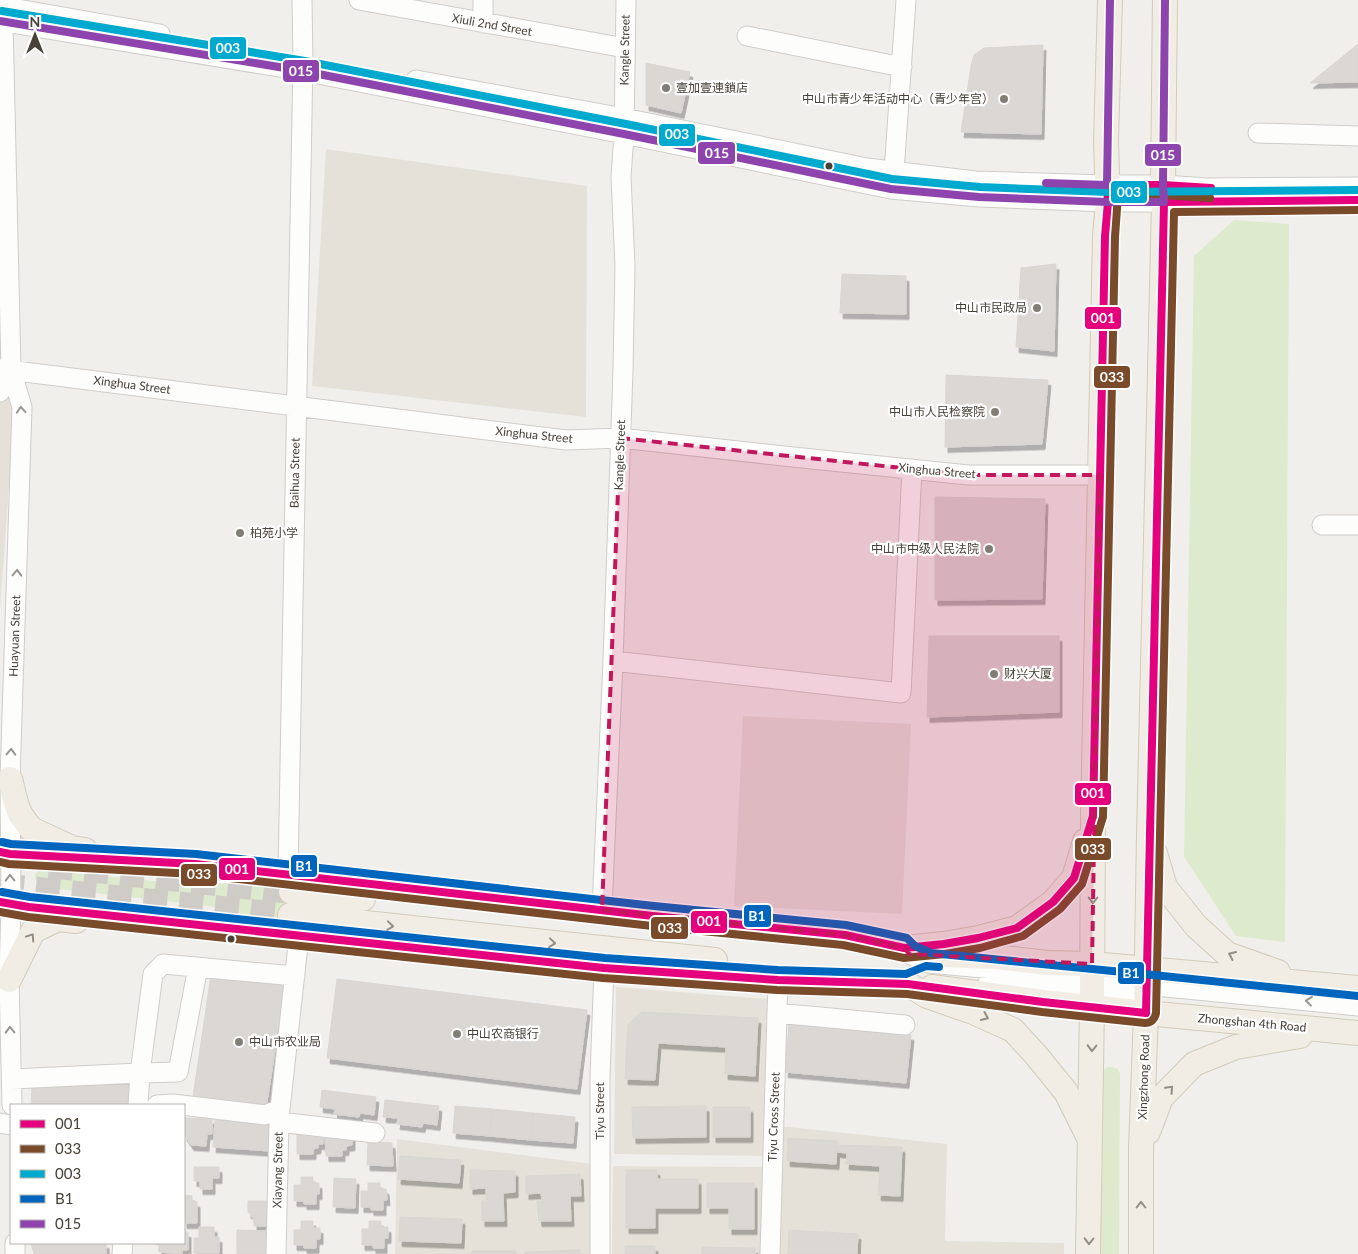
<svg xmlns="http://www.w3.org/2000/svg" width="1358" height="1254" font-family="Lato,'Noto Sans SC',sans-serif">
<defs>
<filter id="shadow"><feDropShadow dx="3" dy="5.5" stdDeviation="0" flood-color="#0004"/></filter>
</defs>
<rect width="100%" height="100%" fill="#f1efec"/>
<path fill="#e5e1d9" d="M0 4 18 363 0 609Z
M326 149 587 186 586 417 312 386Z
M743 716 911 724 902 914 734 906Z
M616 987 767 999 763 1156 614 1154Z
M781 1126 947 1144 945 1241 1064 1243V1254H778Z
M397 1139 593 1164 594 1254H395Z
M613 1166 762 1167 761 1254H612Z"/>
<path fill="#deeacd" d="M1234 220 1289 224 1285 942 1236 936 1184 857 1194 256Z
M41 870 185 884 291 882 287 924 209 906 41 887C35 882 31 874 41 870Z
M1107 1067H1112L1118 1069 1120 1074 1119 1254H1099L1103 1071Z"/>
<path fill="#dbd8d4" stroke="#d9d6d1" filter="url(#shadow)" d="M1358 44V82L1310 83Z
M1043 45 1041 134 961 132 971 66 974 55 984 48Z
M646 63 690 72 681 113 646 105Z
M1056 264 1054 351 1016 347 1021 268Z
M842 274 906 276V314L840 313Z
M946 375 1048 380 1042 444 945 447Z
M935 497 1045 499 1042 599 935 600Z
M929 636H1059V712L927 717Z
M1049 647 1048 681 938 680 940 648Z
M211 975 285 986 266 1108 193 1097Z
M337 979 587 1010 577 1089 327 1058Z
M642 1012 758 1018 755 1076 725 1074 726 1047 658 1043 655 1080 625 1079 628 1024Z
M789 1023 911 1035 906 1083 785 1072Z
M132 1085V1105H31L32 1086Z
M322 1090 376 1097 374 1115 360 1113 359 1117 334 1114 335 1109 320 1107Z
M385 1100 439 1106 437 1125 423 1123 422 1127 397 1124 398 1118 383 1117Z
M455 1106 492 1109 490 1136 453 1133Z
M706 1106V1137L633 1138 632 1107Z
M713 1107H750V1137H713Z
M492 1109 533 1113 531 1140 490 1136Z
M533 1113 575 1117 573 1143 531 1140Z
M184 1118 212 1119V1134H207L206 1146 191 1145 184 1135Z
M215 1120 271 1124 270 1151 213 1147Z
M297 1132 323 1133V1144H318V1148L313 1149V1154H297Z
M325 1134 352 1135V1145L346 1146V1150H342V1156H326Z
M788 1138 837 1141 836 1164 787 1161Z
M368 1142 392 1143 393 1166 367 1165Z
M837 1145 902 1147 900 1196 878 1195 880 1166 846 1164 847 1153 837 1152Z
M400 1156 461 1160 459 1183 398 1179Z
M194 1167H219V1178H212V1189H200V1181H194Z
M470 1170 515 1171V1192L503 1193 504 1221H482V1201H486V1188L470 1189Z
M626 1170H657V1179H698V1208H655V1228H626Z
M580 1174 581 1196H570L571 1221H539L537 1201H542L541 1193 526 1194V1176Z
M301 1177H313V1183H319V1194H316V1204H304V1201H294V1185H301Z
M334 1178 356 1179 355 1208 333 1207Z
M368 1183H380V1189H386L387 1200H383V1210H371V1207H361V1191H368Z
M707 1183H754V1229H729V1208H707Z
M184 1195 192 1196V1201L197 1202V1223H184Z
M248 1201H273L269 1226H254V1217H251V1213H248Z
M400 1217 462 1219 461 1243 399 1241Z
M301 1221H313V1228H320V1239H316V1248H304V1245H294V1230H301Z
M369 1221H381V1227H388V1238H384V1248H373V1245H362V1229H369Z
M199 1227H214V1237H219V1253H194V1238H199Z
M237 1230 269 1231V1254H237Z
M789 1230 858 1234 857 1254H788Z
M184 1232H188V1250H182V1254L159 1252V1245H156V1243H184Z
M31 1243H106V1254H34Z
M625 1246H655V1254H625Z
M702 1247 755 1248V1254H702Z
M580 1250V1254H525V1252Z
M472 1251H516V1254H472Z"/>
<g fill="none" stroke-linecap="round" stroke-linejoin="round">
<path stroke="#cfccc8" stroke-width="24" stroke-dasharray="24 12" stroke-linecap="butt" d="M49 866 291 892
M0 885 290 915"/>
<g stroke="#cfcdc9" stroke-width="21">
<path id="minor" d="M359 0 625 48
M0 6 160 34
M0 10 3 21 11 370 22 407 10 779 11 903 9 980 12 1105
M0 21 303 71 624 134 891 189 979 197 1108 202H1164L1358 200
M483 23V0
M747 36 902 67
M416 80 624 118 867 168 975 181 1107 185H1163L1208 188 1358 187
M1258 133 1358 136
M894 172 906 0
M0 369 566 440 620 438 793 457 968 475H1100
M0 392 11 370
M1322 525H1358
M613 661 901 693 912 469
M288 874 303 60 302 0
M602 910 613 661 623 370 625 266 621 177 624 134 626 0
M909 954 928 963 1092 978 1146 985 1358 1006
M198 967 178 1072 140 1073 153 974 163 964 295 976
M988 983 1139 1001
M777 1013 905 1025
M12 1079 140 1073 138 1105
M157 1105 173 1104 265 1115 280 1109 299 936
M0 1123 11 1125
M15 1254V1243
M122 1254 123 1243
M276 1254 279 1122 375 1133
M600 1254V1077L604 968
M770 1254 778 980"/>
</g>
<g stroke="#d3cbb9" stroke-width="26">
<path id="major" d="M10 779 16 803 20 814 31 829 72 848 85 850
M0 852 10 854 195 864 653 916 806 931 845 935 904 948 944 944 978 938 1017 928 1053 902 1074 878 1085 841
M1155 853 1165 887 1196 926 1227 954 1278 972
M291 892 363 899
M0 902 29 907 604 968 778 980 908 984 927 996 973 1012 1013 1030 1036 1055 1066 1092 1088 1136
M290 915 715 960
M941 955 996 957 1048 963 1092 964 1358 988
M9 980 33 931 58 919 76 921
M932 987 1043 1002 1146 1013 1358 1033
M1148 1132 1161 1098 1194 1064 1236 1047 1300 1036
M1088 1254 1092 1007 1093 816 1105 236 1108 202 1106 142 1110 0
M1141 1254V1148L1146 1013 1149 835 1164 202 1163 185 1165 0"/>
</g>
<use href="#minor" stroke="#fdfdfc" stroke-width="19"/>
<use href="#major" stroke="#f1ede4" stroke-width="24"/>
<g stroke="#fff" stroke-width="11">
<path id="bus-1" d="M0 852 10 854 195 864 653 916 845 935 904 948 944 944 978 938 1017 928 1053 902 1074 878 1093 816 1105 236 1108 202 1107 185H1163L1211 188
M0 902 29 907 604 968 778 980 908 984 1043 1002 1146 1013 1164 202 1358 200"/>
</g>
<g stroke="#fff" stroke-width="11">
<path id="bus-2" d="M0 862 9 864 194 874 652 926 843 945 904 958 945 954 980 948 1023 936 1060 909 1082 884 1103 817 1115 237 1118 195H1163L1210 198
M0 912 28 917 603 978 777 990 907 994 1042 1012 1145 1023C1151 1023 1155 1019 1156 1013L1174 212 1358 210"/>
</g>
<g stroke="#fff" stroke-width="11">
<path id="bus-3" d="M2 11 305 61 626 124 892 179 980 187 1108 192 1358 190"/>
</g>
<g stroke="#fff" stroke-width="11">
<path id="bus-4" d="M2 842 11 844 196 854 654 906 846 925 907 938 915 946 931 953C1073 966 1216 982 1358 996
M2 892 30 897 605 958 778 970 906 974 926 966 939 967"/>
</g>
<g stroke="#fff" stroke-width="11">
<path id="bus-5" d="M0 21 303 71 624 134 891 189 979 197 1108 202H1164L1163 185 1165 0
M1046 183 1107 185 1110 0"/>
</g>
<use href="#bus-1" stroke="#e5007d" stroke-width="8"/>
<use href="#bus-2" stroke="#7a4b2a" stroke-width="8"/>
<use href="#bus-3" stroke="#00a9ce" stroke-width="8"/>
<use href="#bus-4" stroke="#0065bd" stroke-width="8"/>
<use href="#bus-5" stroke="#8e44ad" stroke-width="8"/>
</g>
<defs><path id="oneway-chevron" d="M-2-3.5L2.5 0L-2 3.5" fill="none" stroke-width="1.6" stroke-linecap="round" stroke-linejoin="round" transform="scale(1.25)"/></defs>
<g stroke="#999690">
<use href="#oneway-chevron" transform="translate(21 410) rotate(-94)"/>
<use href="#oneway-chevron" transform="translate(17 573) rotate(-88)"/>
<use href="#oneway-chevron" transform="translate(11 752) rotate(-88)"/>
<use href="#oneway-chevron" transform="translate(10 878) rotate(-91)"/>
<use href="#oneway-chevron" transform="translate(1309 1001) rotate(-174)"/>
<use href="#oneway-chevron" transform="translate(10 1030) rotate(-92)"/>
</g>
<g stroke="#948e85">
<use href="#oneway-chevron" transform="translate(1093 900) rotate(90)"/>
<use href="#oneway-chevron" transform="translate(390 926) rotate(6)"/>
<use href="#oneway-chevron" transform="translate(31 937) rotate(-56)"/>
<use href="#oneway-chevron" transform="translate(552 943) rotate(6)"/>
<use href="#oneway-chevron" transform="translate(1232 955) rotate(-156)"/>
<use href="#oneway-chevron" transform="translate(985 1017) rotate(24)"/>
<use href="#oneway-chevron" transform="translate(1092 1048) rotate(91)"/>
<use href="#oneway-chevron" transform="translate(1170 1089) rotate(-47)"/>
<use href="#oneway-chevron" transform="translate(1141 1205) rotate(-90)"/>
<use href="#oneway-chevron" transform="translate(1089 1241) rotate(91)"/>
</g>
<path fill="#c2185b" fill-opacity="0.2" stroke="#c2185b" stroke-width="4" stroke-dasharray="10 6" stroke-linejoin="round" d="M620 438 968 475H1100L1092 964 909 954 904 948 845 935 602 910Z"/>
<g fill="#827e76" stroke="#fff" stroke-width="2">
<circle cx="666" cy="88" r="5"/>
<circle cx="1004" cy="99" r="5"/>
<circle cx="1037" cy="308" r="5"/>
<circle cx="995" cy="412" r="5"/>
<circle cx="240" cy="533" r="5"/>
<circle cx="989" cy="549" r="5"/>
<circle cx="994" cy="674" r="5"/>
<circle cx="457" cy="1034" r="5"/>
<circle cx="239" cy="1042" r="5"/>
</g>
<g fill="#474137" stroke="#fff" stroke-width="2">
<circle cx="829" cy="166" r="4.5"/>
<circle cx="231" cy="939" r="4.5"/>
</g>
<g text-anchor="middle" stroke-width="4.5" stroke-linejoin="round" paint-order="stroke">
<g font-size="12" fill="#474137" stroke="#fff">
<text transform="translate(492 25) rotate(10)" y="4">Xiuli 2nd Street</text>
<text transform="translate(625 50) rotate(-89)" y="4">Kangle Street</text>
<text transform="translate(132 385) rotate(7)" y="4">Xinghua Street</text>
<text transform="translate(534 435) rotate(6)" y="4">Xinghua Street</text>
<text transform="translate(620 455) rotate(-88)" y="4">Kangle Street</text>
<text transform="translate(937 471) rotate(5)" y="4">Xinghua Street</text>
<text transform="translate(295 473) rotate(-89)" y="4">Baihua Street</text>
<text transform="translate(15 636) rotate(-88)" y="4">Huayuan Street</text>
<text transform="translate(1252 1023) rotate(5)" y="4">Zhongshan 4th Road</text>
<text transform="translate(1144 1077) rotate(-88)" y="4">Xingzhong Road</text>
<text transform="translate(600 1111) rotate(-90)" y="4">Tiyu Street</text>
<text transform="translate(774 1117) rotate(-88)" y="4">Tiyu Cross Street</text>
<text transform="translate(278 1170) rotate(-89)" y="4">Xiayang Street</text>
</g>
<g font-size="12" fill="#474137" stroke="#fff" text-anchor="start">
<text x="676" y="92">壹加壹連鎖店</text>
<text x="994" y="103" text-anchor="end">中山市青少年活动中心（青少年宫）</text>
<text x="1027" y="312" text-anchor="end">中山市民政局</text>
<text x="985" y="416" text-anchor="end">中山市人民检察院</text>
<text x="250" y="537">柏苑小学</text>
<text x="979" y="553" text-anchor="end">中山市中级人民法院</text>
<text x="1004" y="678">财兴大厦</text>
<text x="467" y="1038">中山农商银行</text>
<text x="249" y="1046">中山市农业局</text>
</g>
</g>
<g stroke="#fff" stroke-width="2">
<rect x="209" y="36" width="38" height="24" rx="5" fill="#00a9ce"/>
<rect x="282" y="59" width="38" height="24" rx="5" fill="#8e44ad"/>
<rect x="658" y="123" width="38" height="24" rx="5" fill="#00a9ce"/>
<rect x="697" y="141" width="39" height="24" rx="5" fill="#8e44ad"/>
<rect x="1144" y="143" width="38" height="24" rx="5" fill="#8e44ad"/>
<rect x="1110" y="180" width="38" height="24" rx="5" fill="#00a9ce"/>
<rect x="1084" y="306" width="38" height="24" rx="5" fill="#e5007d"/>
<rect x="1093" y="365" width="38" height="24" rx="5" fill="#7a4b2a"/>
<rect x="1074" y="782" width="38" height="24" rx="5" fill="#e5007d"/>
<rect x="1074" y="837" width="38" height="24" rx="5" fill="#7a4b2a"/>
<rect x="290" y="854" width="28" height="24" rx="5" fill="#0065bd"/>
<rect x="218" y="857" width="38" height="24" rx="5" fill="#e5007d"/>
<rect x="180" y="863" width="38" height="24" rx="5" fill="#7a4b2a"/>
<rect x="743" y="904" width="29" height="24" rx="5" fill="#0065bd"/>
<rect x="690" y="910" width="38" height="24" rx="5" fill="#e5007d"/>
<rect x="650" y="916" width="39" height="24" rx="5" fill="#7a4b2a"/>
<rect x="1117" y="961" width="28" height="24" rx="5" fill="#0065bd"/>
</g>
<g font-size="14" text-anchor="middle" font-weight="bold" fill="#fff">
<text x="228" y="53">003</text>
<text x="301" y="76">015</text>
<text x="677" y="139">003</text>
<text x="717" y="158">015</text>
<text x="1163" y="160">015</text>
<text x="1129" y="197">003</text>
<text x="1103" y="323">001</text>
<text x="1112" y="382">033</text>
<text x="1093" y="798">001</text>
<text x="1093" y="854">033</text>
<text x="304" y="871">B1</text>
<text x="237" y="874">001</text>
<text x="199" y="879">033</text>
<text x="757" y="921">B1</text>
<text x="709" y="926">001</text>
<text x="670" y="933">033</text>
<text x="1131" y="978">B1</text>
</g>
<rect x="10" y="1104" width="175" height="140" fill="#ffffff" stroke="#b5b3af"/>
<rect x="20" y="1120" width="25" height="8" fill="#e5007d" stroke="#b5b3af"/>
<text x="55" y="1129" font-size="15" fill="#474137">001</text>
<rect x="20" y="1145" width="25" height="8" fill="#7a4b2a" stroke="#b5b3af"/>
<text x="55" y="1154" font-size="15" fill="#474137">033</text>
<rect x="20" y="1170" width="25" height="8" fill="#00a9ce" stroke="#b5b3af"/>
<text x="55" y="1179" font-size="15" fill="#474137">003</text>
<rect x="20" y="1195" width="25" height="8" fill="#0065bd" stroke="#b5b3af"/>
<text x="55" y="1204" font-size="15" fill="#474137">B1</text>
<rect x="20" y="1220" width="25" height="8" fill="#8e44ad" stroke="#b5b3af"/>
<text x="55" y="1229" font-size="15" fill="#474137">015</text>
<g transform="translate(35 35)" stroke="#ffffff" stroke-width="4" paint-order="stroke">
<path d="M0-4L9 19L0 12L-9 19Z" fill="#474137"/>
<text y="-8" font-size="14" font-weight="bold" text-anchor="middle" fill="#474137">N</text>
</g>
</svg>
